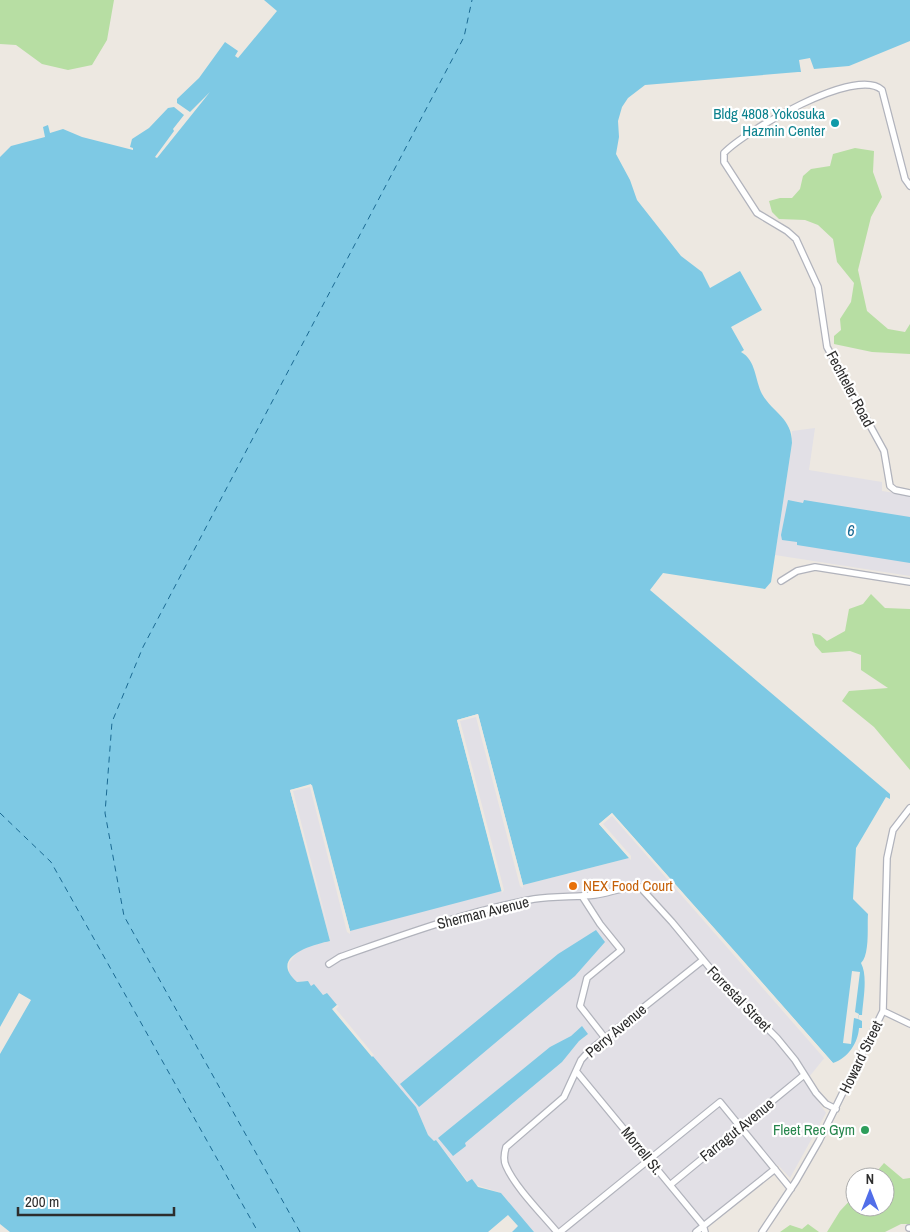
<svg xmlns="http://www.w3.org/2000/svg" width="910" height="1232" font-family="'Archivo Narrow',sans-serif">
<rect width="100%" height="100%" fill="#ede8e1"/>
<path fill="#e2e0e6" d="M815 428 809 470 882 482V491L910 495V576L775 555 792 443V431Z
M478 714 523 885 629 858 599 824 612 813 826 1056 805 1082 826 1113 790 1178 778 1165 691 1232H533L501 1193 468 1182 436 1140 434 1141 428 1135 416 1107 332 1009 326 993 323 995 304 981 297 982 289 974V963L297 952 305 947 330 941 290 790 311 784 350 931 457 720Z"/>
<path fill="#b7dea3" d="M0 0H114L107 40 92 65 68 70 42 64 16 45 0 44Z
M855 148 874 151 873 172 882 197 871 217 858 270 867 311 888 329 905 332 910 324V354L872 352 834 344V336L841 330 840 319 851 302 854 283 837 262 833 239 818 225 805 220 779 219 772 212 769 201 780 198H792L800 189 803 176 811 169 830 166 833 154Z
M871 594 885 608 910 609V770L874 727 842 701 849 691 888 688 861 670V655L850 651 822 653 815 645 812 633 820 635 827 641 845 631 849 609 863 604Z
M884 1163 903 1179 910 1178V1224H901L885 1232H827L840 1211 855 1195V1207H885V1177H872Z
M808 1224 819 1232H780L790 1225 802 1229Z"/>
<path fill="#7ec9e4" d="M264 0H910V41L849 66 814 69 810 58 799 60 801 72H798L645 85 628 98 622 107 618 121 619 137 616 154 630 180 637 200 681 256 702 272 710 288 740 271 762 310 731 327 744 350 741 352C756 360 755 380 762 394 773 413 792 418 792 443L771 582 765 589 663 573 650 590 890 794V799L886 797 856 848 853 899 868 914C867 927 870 954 861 963 868 976 863 1000 862 1015H859L858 1019 862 1021V1028H859C858 1043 848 1058 833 1063L612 813 599 824 629 858 523 885 478 714 457 720 502 891 350 931 312 785 290 790 330 941C312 945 268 957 297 982L308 981 311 986 314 984 323 995 327 993 337 1005 333 1009 416 1107 428 1135 434 1141 436 1140 467 1182 472 1179 478 1187 501 1193 534 1232H512L518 1226 508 1215 488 1232H10L0 1224V1054L31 1000 19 993 0 1027V157L11 146 45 137 43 127 48 125 50 133 63 129 82 137 133 150V148L130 147 132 139 149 128 168 108 174 107 184 115 173 129 174 131 155 157 157 158 210 92 190 112 177 103V99L199 78 225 42 238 51 235 56 238 58 277 11Z
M788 500 803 503 804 500 910 517V563L797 545V542L782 540 781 535Z
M596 930 605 942 575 976 419 1107 400 1084 558 954Z
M582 1026 588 1034 579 1041 562 1062 465 1143 466 1146 453 1156 438 1138 550 1047 571 1036Z"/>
<path fill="#ede8e1" d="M478 714 523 885V888L520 886 476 717 460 721 504 890 502 893 457 720Z
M311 784 350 931V934L347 932 310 787 293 791 332 943 290 790Z
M612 813 739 956 833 1063 830 1064 824 1058 612 816 603 824 631 856V860L599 824Z
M852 971 860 972 855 1012 859 1014 858 1019 854 1018 851 1044 843 1043Z
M337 1005 339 1006 336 1009 374 1055 372 1057 332 1009Z"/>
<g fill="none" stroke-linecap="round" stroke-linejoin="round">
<path stroke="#1b6a93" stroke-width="1" stroke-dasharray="6 5" stroke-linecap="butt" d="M0 813 51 862 258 1232
M300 1232 124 916 105 813 112 722 143 647 464 37 472 0"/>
<g stroke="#b1b3bc" stroke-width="8">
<path id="minor" d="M910 186 905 179 882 90C856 66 745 131 724 153V162L757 213 787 231 796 239 818 287 827 347 884 451 890 486 895 490 910 493
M781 581 797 571 815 567 910 582
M582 896 600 924 621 950 587 978 580 1006 605 1038
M329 964 340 957C403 935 468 911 534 899 553 896 575 897 595 895 610 893 624 886 640 887L672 922 724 985 777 1038 795 1060 816 1093 826 1104 836 1109
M883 1011 910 1024
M576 1071 703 1225 705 1232
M670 1185 804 1075
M909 1228H910
M557 1232C542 1214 515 1187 506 1166 503 1160 504 1154 506 1147L564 1097 581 1060 590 1050 703 960
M560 1232 720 1102 791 1189
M696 1232 775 1169
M762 1232 796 1181 819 1141 883 1011 887 858 893 830 910 808"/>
</g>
<use href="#minor" stroke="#fff" stroke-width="5.5"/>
</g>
<circle fill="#0f9aa8" stroke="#fff" stroke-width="2" cx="835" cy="123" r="5"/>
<circle fill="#e8710a" stroke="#fff" stroke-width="2" cx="573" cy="886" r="5"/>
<circle fill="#2e9e5b" stroke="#fff" stroke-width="2" cx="865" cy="1130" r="5"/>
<g text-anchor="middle" stroke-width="4.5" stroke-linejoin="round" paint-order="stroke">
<g font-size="15" fill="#0d838f" stroke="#fff" text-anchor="end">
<text x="825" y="119">Bldg 4808 Yokosuka<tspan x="825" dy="17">Hazmin Center</tspan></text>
</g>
<g font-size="15" fill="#2d2d2d" stroke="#fff">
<text transform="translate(850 389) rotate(62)" y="5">Fechteler Road</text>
<text transform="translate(483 913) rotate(-14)" y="5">Sherman Avenue</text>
<text transform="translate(739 999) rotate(46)" y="5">Forrestal Street</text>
<text transform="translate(616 1031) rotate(-40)" y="5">Perry Avenue</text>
<text transform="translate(861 1057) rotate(-64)" y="5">Howard Street</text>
<text transform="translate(737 1130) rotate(-39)" y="5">Farragut Avenue</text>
<text transform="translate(642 1151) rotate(51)" y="5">Morrell St.</text>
</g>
<g font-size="15" fill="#c56008" stroke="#fff" text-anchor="start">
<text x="583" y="891">NEX Food Court</text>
</g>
<g font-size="15" fill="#27864d" stroke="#fff" text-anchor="end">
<text x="855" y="1135">Fleet Rec Gym</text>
</g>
<g font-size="16" font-style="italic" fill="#1b6a93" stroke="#fff">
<text x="851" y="536">6</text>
</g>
</g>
<g transform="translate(870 1192)"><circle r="24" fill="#ffffff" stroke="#ababab"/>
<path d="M0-4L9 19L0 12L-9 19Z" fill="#516ee9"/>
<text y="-8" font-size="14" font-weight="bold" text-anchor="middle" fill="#2d2d2d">N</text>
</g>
<path d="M18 1207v8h156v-8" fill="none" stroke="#2d2d2d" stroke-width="2.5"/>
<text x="25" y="1207" font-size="15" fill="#2d2d2d" stroke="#ffffff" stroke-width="4" paint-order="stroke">200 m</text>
</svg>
